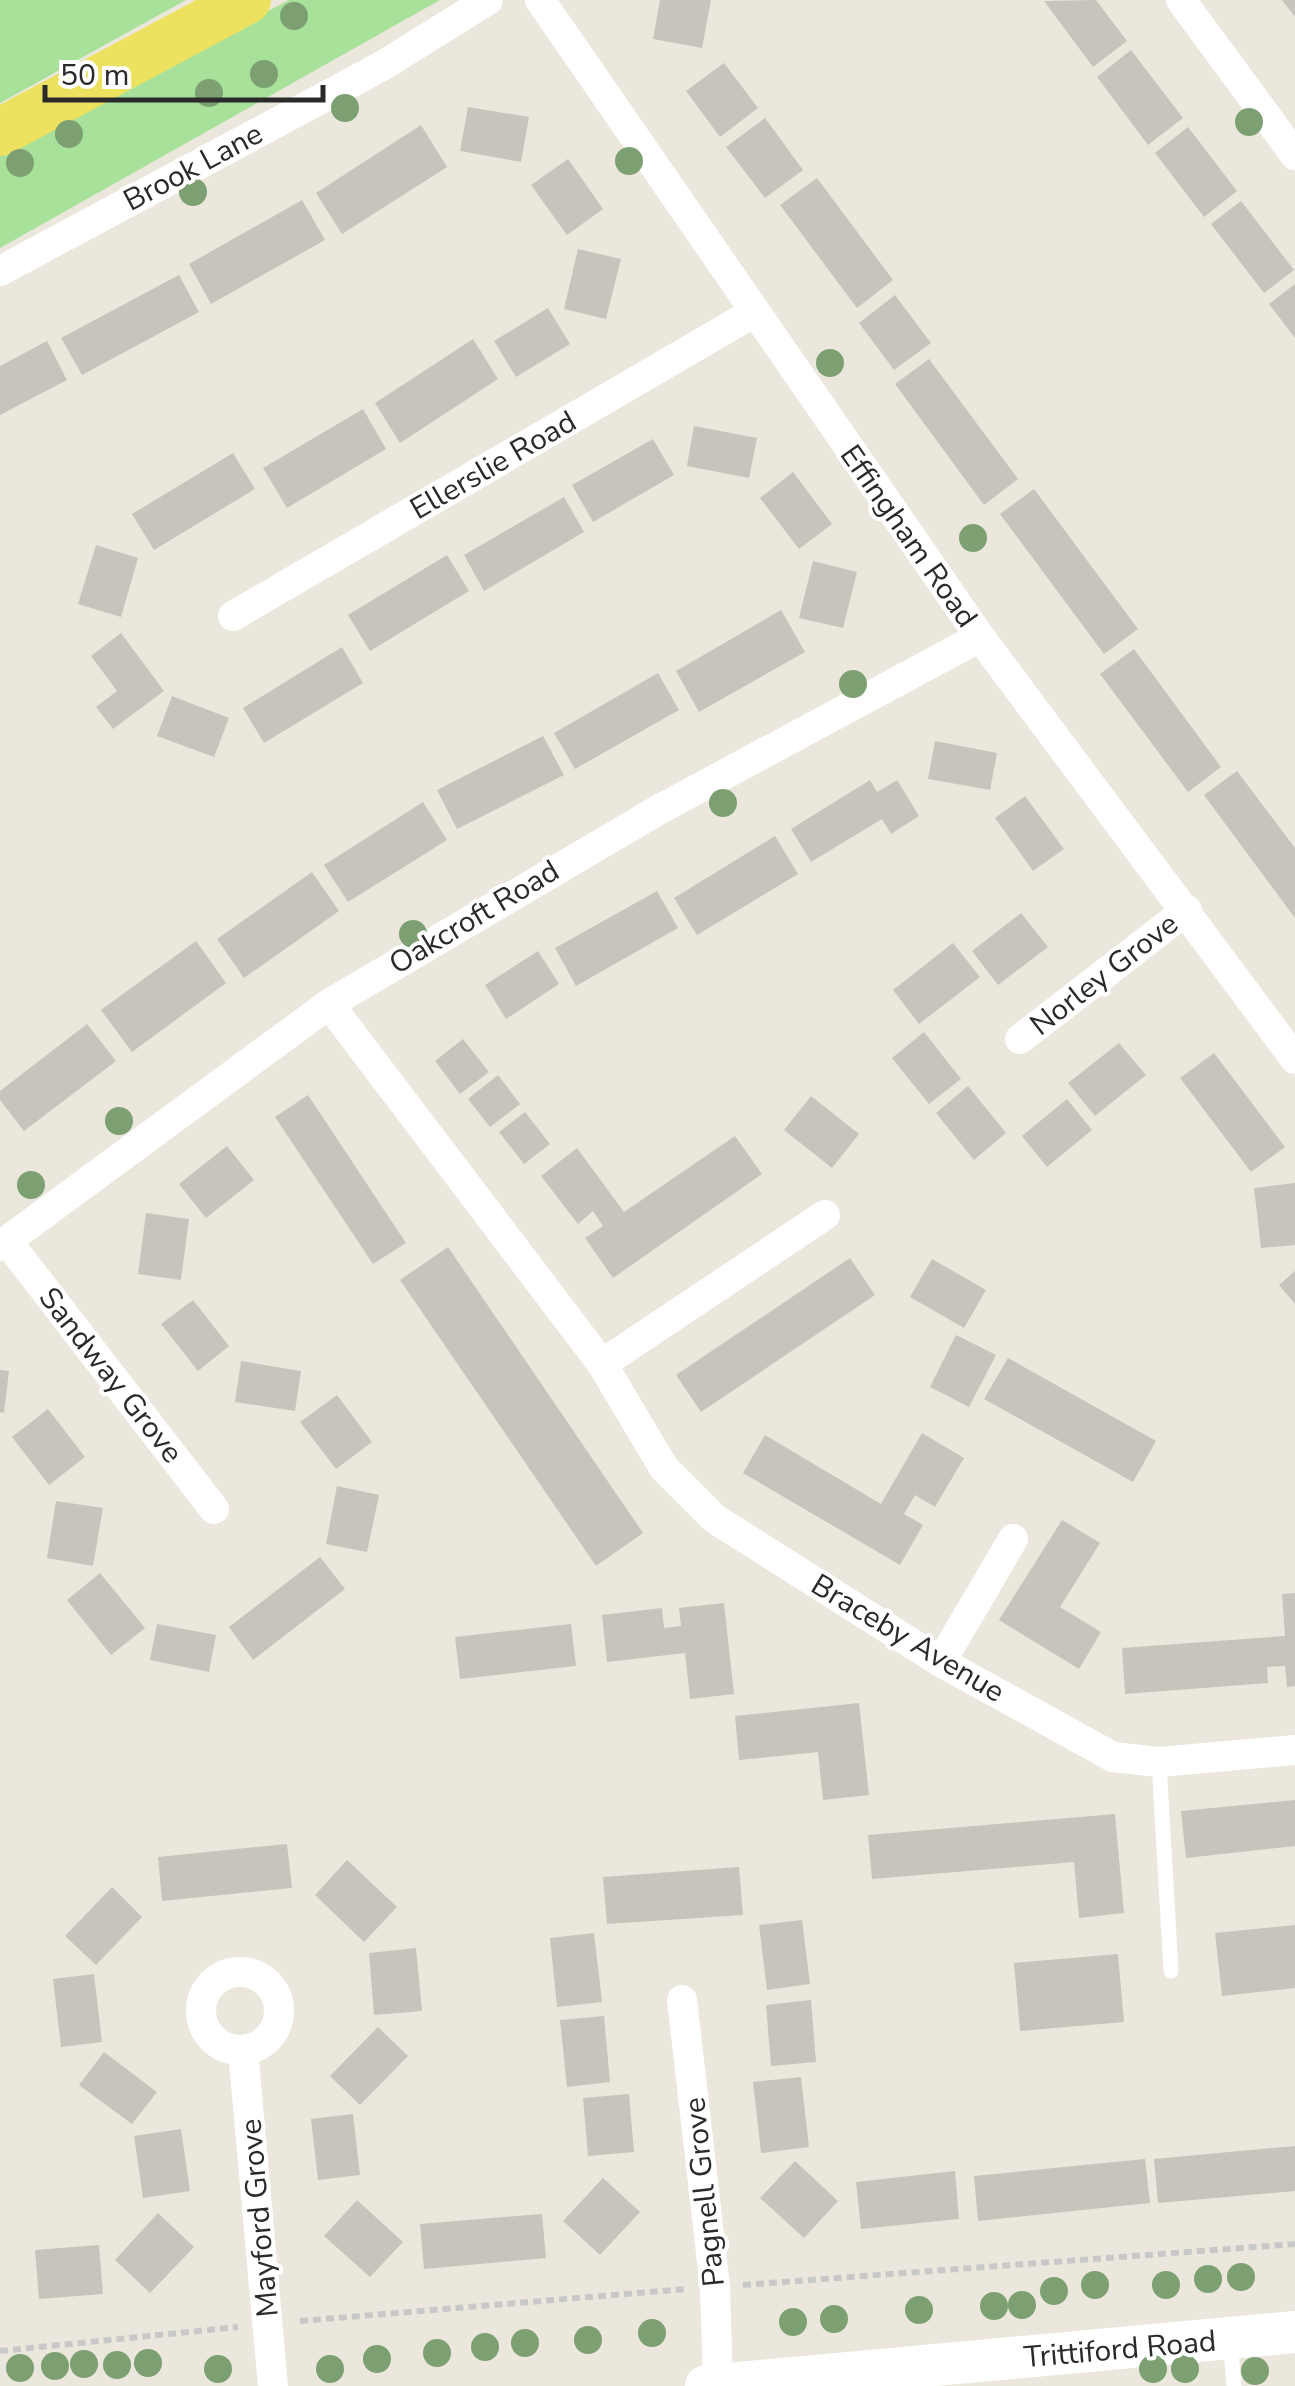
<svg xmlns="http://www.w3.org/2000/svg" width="1295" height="2386" font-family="'Nunito Sans',sans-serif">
<rect width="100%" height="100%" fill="#ece7dc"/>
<path fill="#a7e19a" d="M0 0H186L0 103Z
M289 0H440L0 248V153Z"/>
<path fill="#c7c4bc" d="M660 0H711L702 48 653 39Z
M1096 0 1127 41 1093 67 1044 1Z
M1282 0H1295V17Z
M1131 50 1183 118 1148 145 1097 77Z
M724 63 758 108 720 137 686 91Z
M468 107 529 117 521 162 460 151Z
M765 118 803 170 765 198 726 147Z
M421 125 447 167 342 234 316 193Z
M1188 127 1237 191 1204 217 1155 153Z
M568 159 603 209 567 235 531 185Z
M817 178 893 280 857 308 780 205Z
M302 200 325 240 211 304 189 264Z
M1241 201 1294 270 1264 293 1211 224Z
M578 249 621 259 606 319 564 309Z
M179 275 199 312 82 375 61 338Z
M1295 284V338L1269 304Z
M895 295 931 343 894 370 859 323Z
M548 308 570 344 516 377 494 341Z
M473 339 498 379 400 443 375 403Z
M47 341 67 380 0 415V366Z
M929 359 1018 479 984 505 895 384Z
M363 409 386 449 287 508 263 468Z
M694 426 757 438 749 478 687 466Z
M653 439 674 475 593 522 572 485Z
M233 453 255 489 154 550 132 514Z
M793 472 832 524 799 549 760 498Z
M1034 489 1138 629 1104 654 1000 514Z
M564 497 584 532 484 591 464 555Z
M96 545 138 558 121 617 78 604Z
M447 555 469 591 370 651 348 615Z
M813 561 857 572 843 628 799 618Z
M781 610 805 652 699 712 676 671Z
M121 633 164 691 113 729 96 707 117 691 91 656Z
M342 647 363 683 264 743 243 708Z
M1134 649 1221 767 1188 792 1100 674Z
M658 673 679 710 575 769 554 733Z
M172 696 229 718 214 757 157 736Z
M543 736 564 775 457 829 437 790Z
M935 741 997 753 990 790 928 779Z
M1237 771 1295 848V918L1204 795Z
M870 780 877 792 897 780 919 816 891 834 882 819 811 862 791 829Z
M1025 796 1064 849 1033 871 995 818Z
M423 802 447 840 348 902 324 865Z
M775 836 798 874 697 935 674 898Z
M312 872 339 911 244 978 217 939Z
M657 891 678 928 576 986 555 948Z
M1021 913 1048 947 998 985 972 951Z
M196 941 226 983 132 1052 101 1010Z
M953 943 980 977 919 1024 893 990Z
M538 951 559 984 506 1019 485 985Z
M87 1024 116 1061 24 1131 0 1100V1091Z
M924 1032 961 1079 929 1104 892 1058Z
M463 1039 489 1072 460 1094 435 1061Z
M1119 1043 1146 1075 1095 1116 1068 1083Z
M1214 1053 1285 1147 1251 1172 1180 1078Z
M498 1075 520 1104 490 1127 468 1099Z
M968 1086 1006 1133 974 1160 936 1113Z
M308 1095 406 1243 373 1264 275 1117Z
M811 1096 859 1134 832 1168 784 1130Z
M1067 1099 1092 1130 1047 1167 1022 1136Z
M525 1112 550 1144 524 1164 499 1132Z
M735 1136 762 1174 613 1278 585 1238 603 1226 593 1211 578 1224 541 1176 577 1148 624 1212Z
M227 1146 254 1180 206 1218 179 1184Z
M1295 1183V1245L1261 1248 1254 1188Z
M146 1213 189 1219 181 1280 138 1274Z
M448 1247 643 1533 596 1566 400 1280Z
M850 1258 875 1295 701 1412 676 1375Z
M932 1259 986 1290 964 1328 910 1297Z
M1295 1271V1304L1279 1285Z
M193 1300 229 1346 198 1371 161 1324Z
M956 1335 996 1355 969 1407 930 1387Z
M1008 1358 1156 1441 1133 1482 984 1399Z
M241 1361 301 1371 295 1411 235 1402Z
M0 1370 9 1371 4 1413 0 1412Z
M337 1395 372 1442 336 1469 300 1422Z
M48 1409 85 1457 49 1485 12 1437Z
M922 1433 964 1458 935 1507 915 1495 904 1514 923 1525 900 1565 743 1473 765 1435 881 1504Z
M337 1486 379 1495 367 1552 326 1544Z
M56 1501 103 1508 93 1566 47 1558Z
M1062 1520 1100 1543 1060 1607 1101 1632 1079 1669 999 1620Z
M320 1557 345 1589 253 1660 229 1627Z
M100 1573 145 1628 111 1655 67 1600Z
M1295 1593V1686L1287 1687 1285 1666 1267 1667 1268 1683 1125 1694 1122 1648 1285 1636 1282 1594Z
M724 1603 734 1694 690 1699 685 1653 607 1662 602 1615 662 1608 664 1628 681 1626 679 1608Z
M157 1624 216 1635 209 1672 150 1660Z
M571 1624 576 1666 460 1679 455 1637Z
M859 1703 869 1795 823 1800 818 1752 739 1760 735 1716Z
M1295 1800V1846L1186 1858 1181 1811Z
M1115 1814 1124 1913 1079 1918 1074 1862 872 1879 868 1835Z
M287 1844 292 1888 162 1901 158 1857Z
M347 1860 397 1907 364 1942 315 1895Z
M739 1867 743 1915 607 1924 603 1877Z
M112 1887 142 1917 96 1965 65 1936Z
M802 1920 810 1984 767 1990 759 1925Z
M1295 1925V1988L1222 1996 1215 1933Z
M594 1933 602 2002 557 2007 550 1938Z
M416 1948 422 2011 374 2015 369 1953Z
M1118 1954 1124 2022 1020 2031 1014 1963Z
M94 1974 102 2042 61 2047 53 1979Z
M811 2000 816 2062 771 2066 766 2005Z
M604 2016 610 2082 567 2087 560 2020Z
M378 2027 408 2056 360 2105 330 2076Z
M104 2052 157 2092 132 2124 79 2085Z
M801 2077 809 2147 761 2153 753 2082Z
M629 2094 634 2152 588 2156 583 2098Z
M353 2114 360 2175 318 2180 311 2119Z
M181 2129 190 2191 143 2198 134 2136Z
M1295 2146V2191L1158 2203 1154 2159Z
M1145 2159 1150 2203 978 2221 974 2176Z
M795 2161 838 2201 804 2238 760 2198Z
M955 2171 959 2219 861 2229 856 2182Z
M603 2178 640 2212 600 2255 563 2221Z
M357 2200 403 2242 370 2277 324 2236Z
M158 2213 194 2247 150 2293 115 2260Z
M542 2214 546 2258 424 2269 420 2224Z
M99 2245 103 2294 39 2299 35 2250Z"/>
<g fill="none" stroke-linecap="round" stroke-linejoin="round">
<path stroke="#c8c8c8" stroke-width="6" stroke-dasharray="8 5" stroke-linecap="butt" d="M743 2285 1295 2244
M300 2321 686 2289
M0 2351 238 2327"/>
<path stroke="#fff" stroke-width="15" d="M1159 1762 1171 1971
M1230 2340 1234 2386"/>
<path stroke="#fff" stroke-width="30" d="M540 0 980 637 1295 1059
M1181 0 1295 155
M0 271 382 66 488 0
M233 616 753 313
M329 1004 602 1364 664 1468 715 1519 941 1662 1113 1757 1159 1762 1295 1750
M1020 1039 1187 910
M7 1241 214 1509
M0 1246 329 1004 660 809 980 637
M602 1364 825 1215
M941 1662 1013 1539
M201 2011a39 39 0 1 1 78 0a39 39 0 1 1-78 0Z
M682 2000 715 2287 718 2385
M243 2051 273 2386"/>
<path stroke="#fff" stroke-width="42" d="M706 2386 1295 2332"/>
<path stroke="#ede25f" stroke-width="48" d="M0 132 247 0"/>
</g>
<g fill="#7ca072">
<circle cx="294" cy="16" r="14"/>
<circle cx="264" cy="74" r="14"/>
<circle cx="209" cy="93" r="14"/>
<circle cx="345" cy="108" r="14"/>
<circle cx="1249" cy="122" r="14"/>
<circle cx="69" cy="134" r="14"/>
<circle cx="629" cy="161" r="14"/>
<circle cx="20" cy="163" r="14"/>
<circle cx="193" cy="192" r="14"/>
<circle cx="830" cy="363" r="14"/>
<circle cx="973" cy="538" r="14"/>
<circle cx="853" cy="684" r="14"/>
<circle cx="723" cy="803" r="14"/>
<circle cx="413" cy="934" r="14"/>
<circle cx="119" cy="1121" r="14"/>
<circle cx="31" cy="1185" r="14"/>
<circle cx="1241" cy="2277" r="14"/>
<circle cx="1208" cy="2279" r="14"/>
<circle cx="1095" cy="2285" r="14"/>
<circle cx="1166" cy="2285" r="14"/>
<circle cx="1054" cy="2291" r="14"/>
<circle cx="1022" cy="2305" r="14"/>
<circle cx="994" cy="2306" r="14"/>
<circle cx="919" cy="2310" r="14"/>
<circle cx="834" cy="2319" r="14"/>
<circle cx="793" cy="2322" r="14"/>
<circle cx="652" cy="2333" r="14"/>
<circle cx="588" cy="2340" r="14"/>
<circle cx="525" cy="2343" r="14"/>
<circle cx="485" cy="2347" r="14"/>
<circle cx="437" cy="2353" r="14"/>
<circle cx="377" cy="2359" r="14"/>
<circle cx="148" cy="2363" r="14"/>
<circle cx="84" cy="2364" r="14"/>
<circle cx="117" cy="2365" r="14"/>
<circle cx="55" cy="2366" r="14"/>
<circle cx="20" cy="2368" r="14"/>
<circle cx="218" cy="2369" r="14"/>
<circle cx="330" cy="2369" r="14"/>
<circle cx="1153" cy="2369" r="14"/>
<circle cx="1185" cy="2369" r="14"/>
<circle cx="1255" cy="2371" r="14"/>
</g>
<g text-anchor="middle" stroke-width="8" stroke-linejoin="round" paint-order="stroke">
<g font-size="30" fill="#2a2a2a" stroke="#fff">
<text transform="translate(193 167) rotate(-28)" y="10">Brook Lane</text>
<text transform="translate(493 465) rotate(-30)" y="10">Ellerslie Road</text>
<text transform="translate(909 536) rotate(55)" y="10">Effingham Road</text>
<text transform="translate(474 917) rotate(-31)" y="10">Oakcroft Road</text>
<text transform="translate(1104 974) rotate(-38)" y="10">Norley Grove</text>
<text transform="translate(111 1375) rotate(52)" y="10">Sandway Grove</text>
<text transform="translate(908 1638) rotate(31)" y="10">Braceby Avenue</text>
<text transform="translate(704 2192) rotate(-96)" y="10">Pagnell Grove</text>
<text transform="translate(259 2218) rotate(-95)" y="10">Mayford Grove</text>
<text transform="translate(1120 2349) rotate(-5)" y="10">Trittiford Road</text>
</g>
</g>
<path d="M45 85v15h278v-15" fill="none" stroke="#2a2a2a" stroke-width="5"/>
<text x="60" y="85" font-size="30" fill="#2a2a2a" stroke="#ffffff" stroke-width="8" paint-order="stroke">50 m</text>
</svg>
